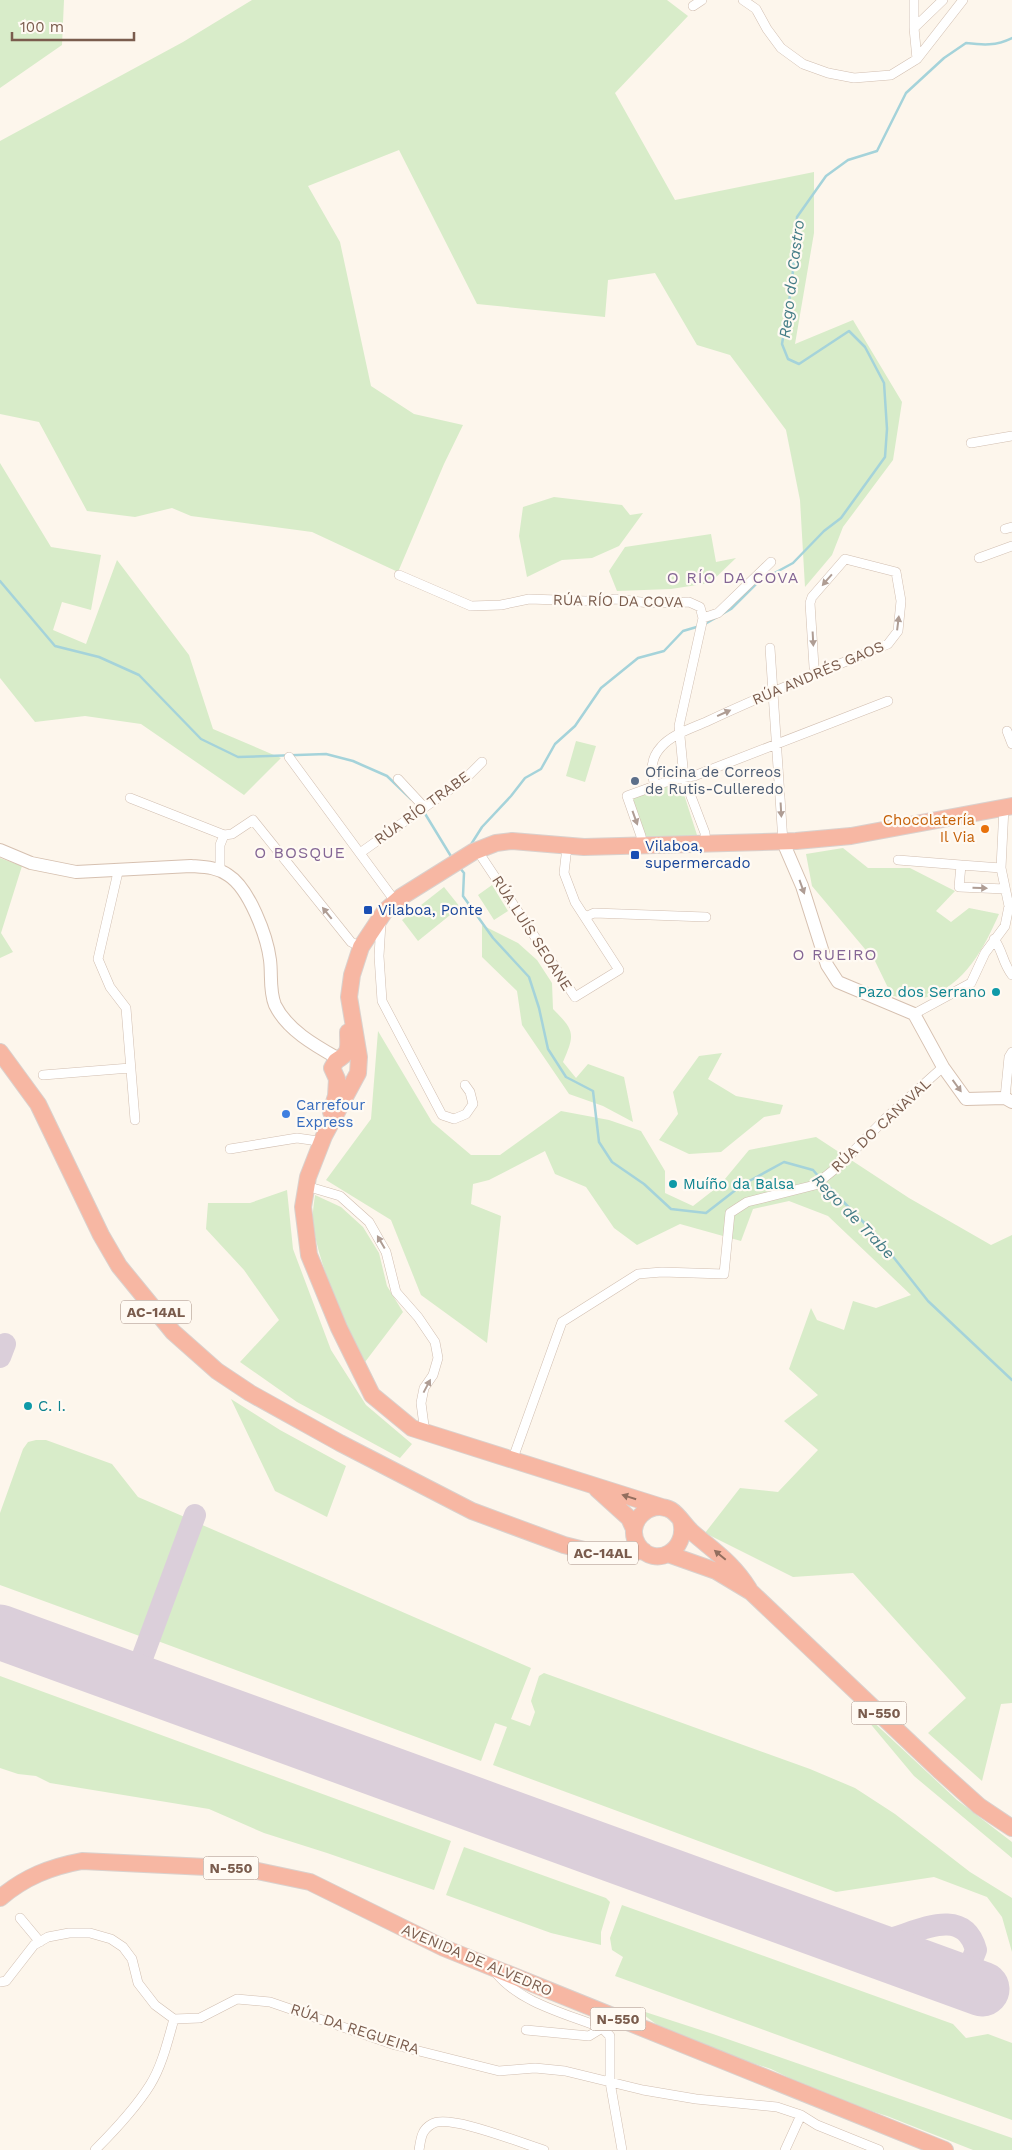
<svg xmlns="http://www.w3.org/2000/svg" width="1012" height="2150" font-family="'Work Sans',sans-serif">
<rect width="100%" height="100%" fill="#fdf6ec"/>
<path fill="#d8ecc9" d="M0 0H64L62 45 0 88Z
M252 0H667L688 16 615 93 675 200 814 172V233L795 344 853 320 902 402 893 460 843 527 832 555 805 587 800 500 786 430 730 355 697 345 655 273 608 280 605 317 477 304 399 150 308 186 340 242 371 386 414 414 463 425 444 464 398 572 312 532 191 516 172 508 135 517 87 511 39 422 0 414V141L183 42Z
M0 463 51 547 101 555 91 610 62 602 53 630 86 644 117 560 189 655 213 729 281 758 244 795 141 724 85 716 35 722 0 678Z
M554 497 622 505 630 515 643 513 619 546 592 558 562 560 527 577 519 536 523 507Z
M711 534 716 562 736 558 710 583 671 589 617 591 609 571 625 547Z
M576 741 596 746 585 782 566 776Z
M673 782 681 785 697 835 692 840 647 838 644 835 633 799 634 797Z
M843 848 868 868H910L955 891 936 911 951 922 969 908 999 914C984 948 965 985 927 997 918 1000 902 997 892 996L875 961 812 886 806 854Z
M0 858 22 866 1 933 13 952 0 958Z
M492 885 508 911 494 920 478 895Z
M444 887 460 907 418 941 402 920Z
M482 925 518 943 537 960 552 983 553 1009C575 1031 575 1034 563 1062L576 1078 588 1064 624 1077 633 1122 603 1106 569 1094 522 1025 517 991 482 957Z
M378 1031 432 1122 471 1155H500L561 1111 609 1120 641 1131 665 1171V1193L693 1206 720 1185 749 1150 816 1137 909 1198 991 1245 1012 1235V1703L1001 1704 982 1781 928 1733 966 1698 853 1573 793 1577 705 1533 740 1488 778 1492 818 1450 784 1421 818 1395 789 1369 811 1308 817 1320 844 1330 853 1301 876 1308 911 1295 828 1216 789 1201 753 1209 741 1241 680 1224 637 1245 614 1228 586 1187 555 1174 545 1151 489 1180 473 1184 471 1204 501 1216 487 1343 421 1295 391 1220 326 1180 371 1119Z
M722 1053 708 1079 736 1096 783 1105 780 1114 764 1117 721 1152 689 1154 659 1140 678 1114 673 1092 699 1056Z
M287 1190 293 1249 331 1350 366 1405 412 1444 400 1458 297 1402 240 1362 279 1320 244 1270 206 1229 208 1203H250Z
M315 1195 341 1207 363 1227 379 1253 387 1286 403 1312 365 1362C345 1328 317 1260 313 1222 312 1214 314 1204 315 1195Z
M231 1399 280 1430 346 1466 327 1517 275 1491Z
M36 1440H46L112 1464 138 1497 187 1518 145 1638 0 1585V1513L23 1449 28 1442Z
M200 1524 531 1668 511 1719 530 1726 535 1712 531 1701 539 1676 544 1673 810 1769 855 1788 895 1814 970 1872 1012 1898V1952L1002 1917 987 1897 934 1877 836 1892 493 1765 507 1727 495 1723 481 1761 155 1640Z
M0 1676 451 1841 434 1890 327 1853 264 1833 209 1809 50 1783 36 1776 18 1774 0 1768Z
M853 1703 957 1800 1012 1842V1858L914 1776Z
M464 1847 606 1898 610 1902 601 1932V1945L551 1933 446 1895Z
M622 1905 953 2024 966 2038 988 2034 1012 2043V2120L615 1976 623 1957 612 1950 610 1938Z
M636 2009 713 2034 1012 2138V2150H973L887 2116 830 2098 771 2069 712 2050 660 2027Z"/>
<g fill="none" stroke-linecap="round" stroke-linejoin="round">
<path stroke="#a5d3da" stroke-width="2.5" d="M0 581 55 646 99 657 139 675 201 739 238 757 326 754 353 761 387 776 411 799
M705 624 731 609 758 582 793 563 824 531 841 518 885 457 887 429 884 383 865 347 849 331 799 364 788 359 782 344 792 283 797 217 826 176 848 160 877 151 906 93 944 58 966 43C983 45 996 46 1012 38
M424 812 452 858
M470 846 482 827 511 796 525 778 541 769 555 744 575 726 601 688 638 658 664 651 683 631 700 626
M460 868 464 873 463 896 493 938 529 977 539 1008 548 1049 566 1077 593 1091 599 1142 612 1162 644 1184 671 1209 706 1213 742 1185 784 1162 813 1170 819 1177
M823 1181 876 1235 928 1301 1012 1380"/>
<path stroke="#dbcfda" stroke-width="22" d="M0 1357 5 1344
M134 1680 195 1515
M847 1939C861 1942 872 1943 886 1940 914 1934 963 1903 976 1950L966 1975 961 1981"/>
<path stroke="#dbcfda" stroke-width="55" d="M0 1632 982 1989"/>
<g stroke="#d1beb0" stroke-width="10">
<path id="street" d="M743 0 756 9 767 29 781 48 803 64 828 73 854 78 891 75 917 59 963 0
M914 0V28L917 59
M693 6 702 0
M914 28 943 0
M971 443 1012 436
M1005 529 1012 527
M979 558 1012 546
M399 575 471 606 501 605 529 599 586 601 616 599 649 603 689 602 700 607 703 618 679 726 684 778 705 833 706 845
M703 618 718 613 771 562
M770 648 783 842
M1007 731 1012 744
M289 757 395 901
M398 779 424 807
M655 786C651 771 650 759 661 747 672 734 693 728 708 721 767 693 828 669 888 644L898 631 901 601 896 572 845 559 812 597 810 603 814 667 817 674
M130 798 224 835
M642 846 641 836 627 796 674 779 694 776 888 701
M477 850 575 997 619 970 575 902 564 873 567 847
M360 853 466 778 482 762
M898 860 961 865
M1001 868 961 865 959 887 1005 889
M220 870V845L224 835 232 834 253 820 351 942 361 947
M118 872 98 959 110 987 126 1008 135 1120
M585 917 594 913 706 917
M381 923 379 956 382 1001 442 1115 454 1119 466 1114 473 1104 470 1092 465 1085
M994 939C1003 951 1002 962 1012 975
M914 1014 971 983 985 953 1005 926 1009 906 1001 868 1004 807
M43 1075 130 1068
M1005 1098 1009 1057 1012 1052
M230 1149 297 1138 318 1141
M306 1186 340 1196 369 1222 386 1252 396 1292 418 1317 435 1342 438 1358 433 1375 424 1388 421 1403 425 1433
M512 1461 562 1322 638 1274 662 1272 724 1274 730 1213 747 1202 815 1185 841 1164 886 1118 943 1067
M20 1918 40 1942
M496 1973C520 2003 567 2014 602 2028L610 2036V2082L622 2150
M0 1982 6 1981 34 1945 48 1937 69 1933H90L111 1939 123 1947 132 1959 138 1983 155 2005 174 2019 200 2018 237 1999 270 2002 395 2045 499 2071 535 2068 565 2071 643 2090 696 2099 777 2107 801 2115 817 2125 879 2150
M526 2030 589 2036 602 2028
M95 2150C115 2130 135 2109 150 2085 162 2066 168 2040 174 2019
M419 2150C421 2139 421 2130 432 2124 448 2113 523 2144 544 2150
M785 2150 801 2115"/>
</g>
<g stroke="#d6c0b0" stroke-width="14">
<path id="secondary" d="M783 842 802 886 827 965 838 982 914 1014 943 1067 966 1099 1005 1098 1012 1102
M0 850 31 863 76 872 191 866C204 867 217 867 228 875 249 888 267 936 270 960 272 975 269 990 275 1005 287 1030 316 1046 339 1059"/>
</g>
<g stroke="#dad1cd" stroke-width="18">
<path id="highway" d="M0 1052 38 1104 101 1235 119 1266 173 1332 217 1371 250 1393 340 1443 472 1511 564 1545 596 1553 644 1551
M331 1112 336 1096 337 1079 332 1068 336 1061C351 1052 348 1049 348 1032
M597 1489 629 1518 634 1529
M665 1508 412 1428 372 1395 339 1328 309 1255 303 1207 308 1177 324 1136 358 1073 359 1057 349 997 352 975 361 947 385 911 401 897 473 852 496 843 512 841 584 847 796 841 851 836 1012 806
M681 1521C689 1550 655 1570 638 1545 624 1524 649 1498 671 1510 679 1515 685 1526 692 1532 715 1552 732 1562 749 1589
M668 1554 716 1571 751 1592 939 1770 979 1806 1012 1828
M0 1898C25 1877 50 1867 82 1861L248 1869 310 1882 444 1948 945 2150"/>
</g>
<use href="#street" stroke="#fff" stroke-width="9"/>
<use href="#secondary" stroke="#fff" stroke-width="12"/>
<use href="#highway" stroke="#f7b7a3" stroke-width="16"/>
</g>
<defs><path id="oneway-solid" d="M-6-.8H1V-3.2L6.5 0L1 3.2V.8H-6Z" transform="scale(1.25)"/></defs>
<g fill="#af9d94">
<use href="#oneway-solid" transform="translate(827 580) rotate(131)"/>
<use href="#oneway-solid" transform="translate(898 623) rotate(-83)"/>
<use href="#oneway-solid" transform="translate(813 639) rotate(87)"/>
<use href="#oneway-solid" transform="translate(724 713) rotate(-24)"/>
<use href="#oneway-solid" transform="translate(781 810) rotate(87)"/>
<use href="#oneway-solid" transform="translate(635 818) rotate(70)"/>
<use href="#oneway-solid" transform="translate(802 887) rotate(70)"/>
<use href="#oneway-solid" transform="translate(980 888) rotate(1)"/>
<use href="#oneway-solid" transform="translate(327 913) rotate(-129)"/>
<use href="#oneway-solid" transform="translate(957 1086) rotate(54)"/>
<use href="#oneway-solid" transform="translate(381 1242) rotate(-120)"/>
<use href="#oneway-solid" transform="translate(427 1386) rotate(-62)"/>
</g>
<g fill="#936e5e">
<use href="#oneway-solid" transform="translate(629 1497) rotate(-163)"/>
<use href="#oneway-solid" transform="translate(720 1555) rotate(-140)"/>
</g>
<circle fill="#5c6f8a" stroke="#fffaf3" stroke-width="2" cx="635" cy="781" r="5"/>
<circle fill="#e8710a" stroke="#fffaf3" stroke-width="2" cx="985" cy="829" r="5"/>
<g fill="#1a4fb4" stroke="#fffaf3" stroke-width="2">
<rect x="630" y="850" width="10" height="10" rx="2.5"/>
<rect x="363" y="905" width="10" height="10" rx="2.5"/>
</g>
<g fill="#0f9aa8" stroke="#fffaf3" stroke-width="2">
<circle cx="996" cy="992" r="5"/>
<circle cx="673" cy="1184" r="5"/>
<circle cx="28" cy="1406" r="5"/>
</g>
<circle fill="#3f7fe0" stroke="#fffaf3" stroke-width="2" cx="286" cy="1114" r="5"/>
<g text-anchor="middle" stroke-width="4.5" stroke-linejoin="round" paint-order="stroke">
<g fill="#fffaf3" stroke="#a28b7f" stroke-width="1">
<rect x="121" y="1300.5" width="70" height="23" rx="4"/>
<rect x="568" y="1541.5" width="70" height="23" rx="4"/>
<rect x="851.5" y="1701.5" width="55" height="23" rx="4"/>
<rect x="203.5" y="1856.5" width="55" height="23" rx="4"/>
<rect x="590.5" y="2007.5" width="55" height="23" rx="4"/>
</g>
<g font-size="14" font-weight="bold" fill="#7a5c4d">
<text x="156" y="1317">AC-14AL</text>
<text x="603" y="1558">AC-14AL</text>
<text x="879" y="1718">N-550</text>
<text x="231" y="1873">N-550</text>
<text x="618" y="2024">N-550</text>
</g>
<g font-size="15" fill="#7a5c4d" stroke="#fffaf3">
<text transform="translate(618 601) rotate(1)" y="5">RÚA RÍO DA COVA</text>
<text transform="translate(818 673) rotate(-23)" y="5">RÚA ANDRÉS GAOS</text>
<text transform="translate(422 808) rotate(-36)" y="5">RÚA RÍO TRABE</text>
<text transform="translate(532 933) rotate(57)" y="5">RÚA LUÍS SEOANE</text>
<text transform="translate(881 1125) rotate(-43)" y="5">RÚA DO CANAVAL</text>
<text transform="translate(477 1960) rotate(23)" y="5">AVENIDA DE ALVEDRO</text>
<text transform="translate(355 2029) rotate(18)" y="5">RÚA DA REGUEIRA</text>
</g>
<g font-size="15" fill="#4e5e75" stroke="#fffaf3" text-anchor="start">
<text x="645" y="777">Oficina de Correos<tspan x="645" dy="17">de Rutis-Culleredo</tspan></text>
</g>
<g font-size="15" fill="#c56008" stroke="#fffaf3" text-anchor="end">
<text x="975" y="825">Chocolatería<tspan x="975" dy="17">Il Via</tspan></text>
</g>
<g font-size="15" fill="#164399" stroke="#fffaf3" text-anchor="start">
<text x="645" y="851">Vilaboa,<tspan x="645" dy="17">supermercado</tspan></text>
<text x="378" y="915">Vilaboa, Ponte</text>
</g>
<g font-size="15" fill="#0d838f" stroke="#fffaf3" text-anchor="start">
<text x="986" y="997" text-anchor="end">Pazo dos Serrano</text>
<text x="683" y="1189">Muíño da Balsa</text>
<text x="38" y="1411">C. I.</text>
</g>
<g font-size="15" fill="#366cbe" stroke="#fffaf3" text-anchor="start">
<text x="296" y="1110">Carrefour<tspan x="296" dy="17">Express</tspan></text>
</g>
<g font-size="16" font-style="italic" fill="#437c86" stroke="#fffaf3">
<text transform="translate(791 279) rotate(-83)" y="6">Rego do Castro</text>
<text transform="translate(854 1216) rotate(46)" y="6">Rego de Trabe</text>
</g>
<g font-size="16" letter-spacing="1" fill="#846695" stroke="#fffaf3">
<text x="733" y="583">O RÍO DA COVA</text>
<text x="300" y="858">O BOSQUE</text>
<text x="835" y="960">O RUEIRO</text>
</g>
</g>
<path d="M12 32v8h122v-8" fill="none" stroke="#7a5c4d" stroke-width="2.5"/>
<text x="20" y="32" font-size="15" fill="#7a5c4d" stroke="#fffaf3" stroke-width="4" paint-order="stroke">100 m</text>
</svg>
